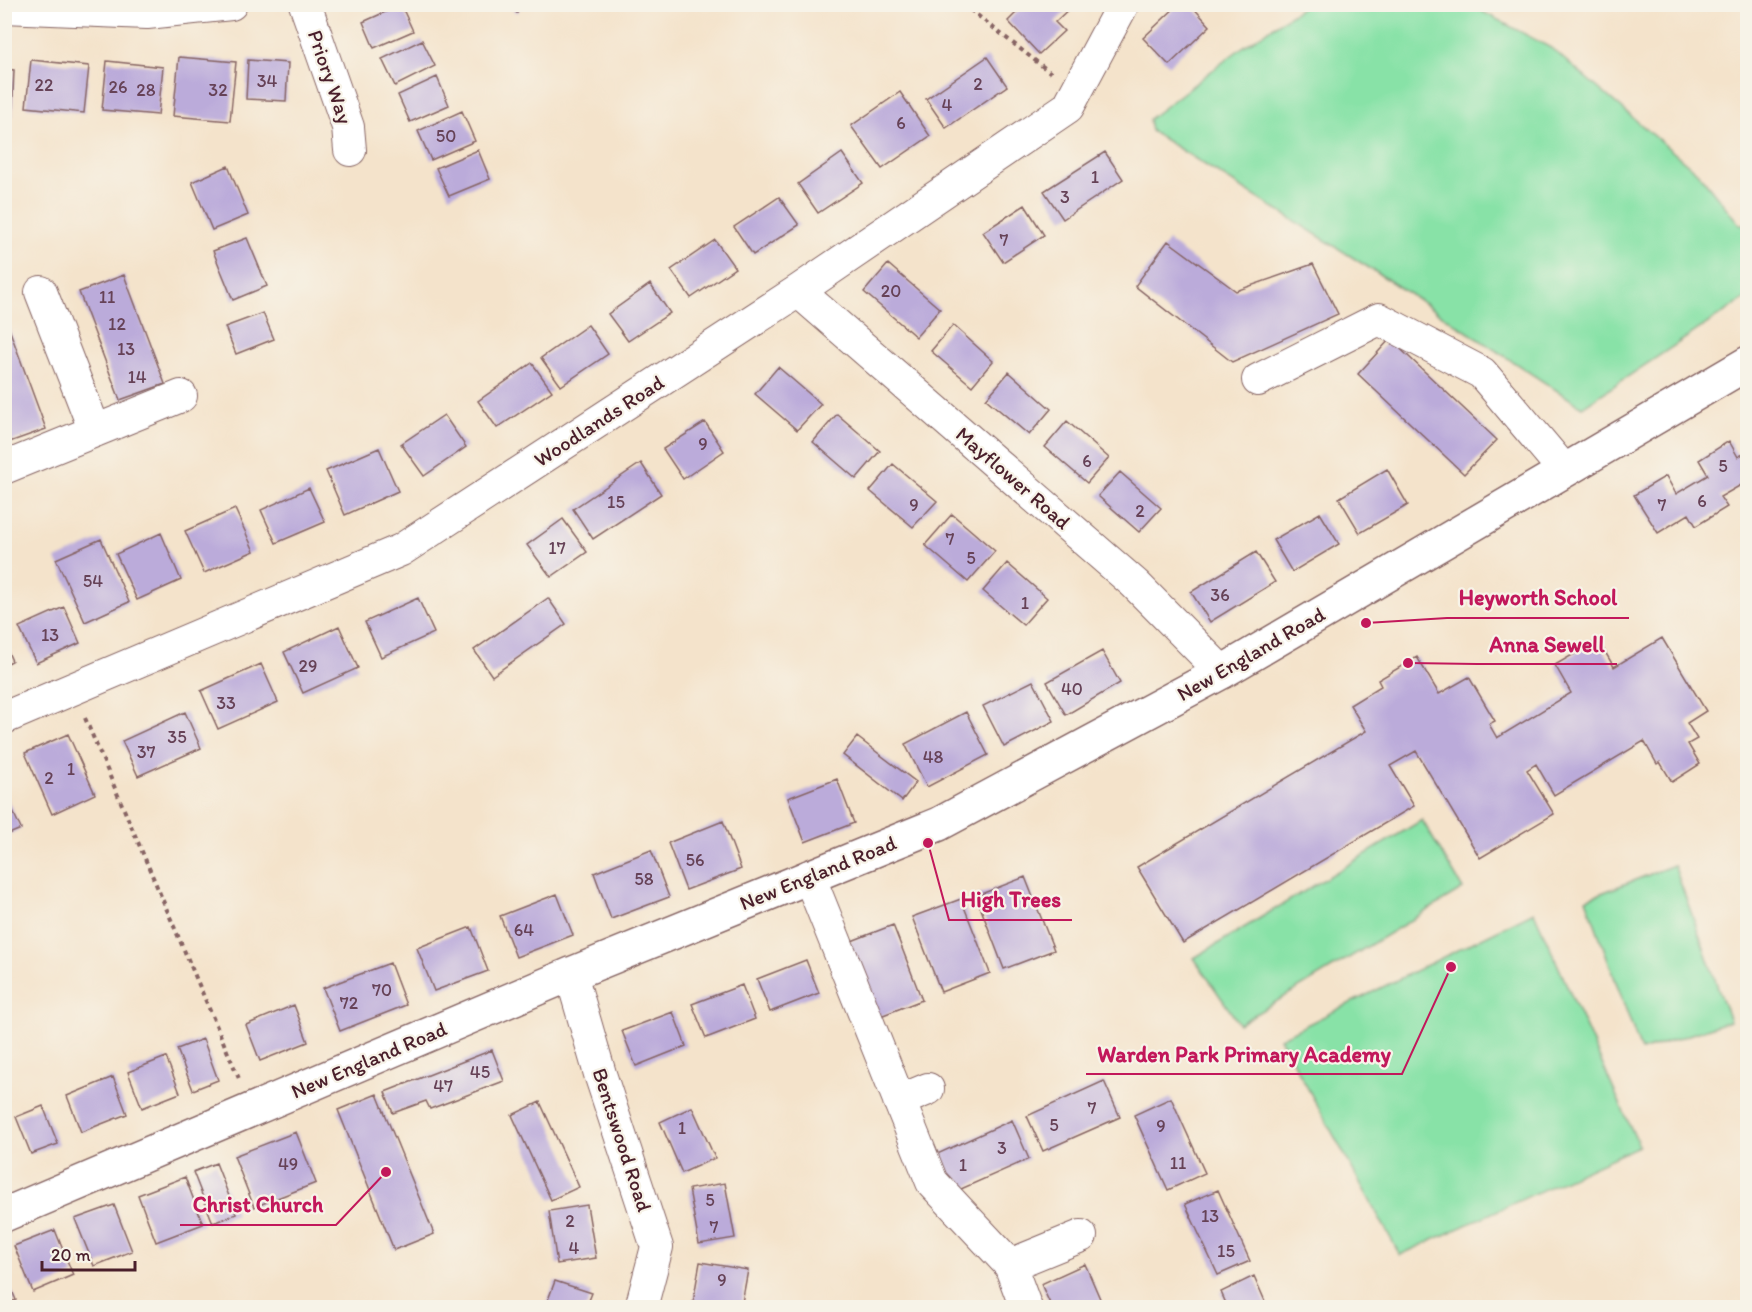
<svg xmlns="http://www.w3.org/2000/svg" width="1752" height="1312" font-family="Itim,sans-serif">
<rect width="100%" height="100%" fill="#f7f3e8"/>
<filter id="ink" filterUnits="userSpaceOnUse"><feTurbulence type="fractalNoise" baseFrequency=".0167" numOctaves="2"/><feDisplacementMap in="SourceGraphic" scale="12" xChannelSelector="R" yChannelSelector="G"/><feConvolveMatrix kernelMatrix="1 2 1 2 8 2 1 2 1" color-interpolation-filters="sRGB"/></filter>
<filter id="wash" filterUnits="userSpaceOnUse"><feTurbulence type="fractalNoise" baseFrequency=".008" numOctaves="4" result="noise"/><feDisplacementMap in="SourceGraphic" scale="24" xChannelSelector="R" yChannelSelector="G"/><feGaussianBlur stdDeviation="1.35" result="paint"/><feColorMatrix in="noise" values="0 0 0 0 0 0 0 0 0 0 0 0 0 0 0 0 0 1.4 0 .05"/><feComposite in="paint" operator="in"/></filter>
<g filter="url(#wash)">
<rect width="100%" height="100%" fill="#f4e3cb"/>
<path fill="#88e2a7" stroke="#698069" stroke-width="1.5" d="M1307 4 1480 5 1483 12 1551 48 1699 174 1740 225 1747 223V297L1582 407 1379 274 1151 131 1149 119 1240 49Z
M1422 820 1463 889 1239 1024 1194 958Z
M1674 865 1730 1021 1641 1051 1586 899Z
M1534 912 1639 1146 1400 1255 1280 1038Z"/>
<g id="blocks">
<path fill="#bbabda" d="M506 4H522L517 13Z
M1025 4H1074L1055 22 1064 31 1039 54 1008 21Z
M1179 4H1190L1210 26 1169 65 1143 38Z
M401 5 413 31 374 48 363 22Z
M422 40 435 66 395 86 382 59Z
M179 57 236 62 230 121 173 116Z
M987 57 1007 86 946 128 926 99Z
M31 60 89 66 84 113 26 107Z
M248 60 288 63 286 101 246 99Z
M107 61 163 67 158 115 102 110Z
M4 69 14 70 12 116H4Z
M437 77 449 105 410 122 398 95Z
M900 92 930 136 882 169 851 126Z
M462 111 475 141 431 160 418 131Z
M478 150 490 179 449 196 436 168Z
M1105 152 1123 179 1063 219 1044 191Z
M842 153 863 183 818 213 798 184Z
M228 166 248 215 212 230 192 182Z
M779 197 799 225 753 255 734 227Z
M1025 205 1044 235 1003 262 983 232Z
M247 238 267 286 233 300 213 251Z
M715 240 735 268 691 298 671 270Z
M1168 241 1236 291 1313 264 1338 314 1232 362 1135 286Z
M888 264 940 309 916 337 864 292Z
M124 275 165 384 120 400 79 292Z
M650 284 670 313 628 341 608 314Z
M263 313 274 339 236 354 225 327Z
M4 315 46 429 4 444Z
M588 325 608 354 561 386 541 358Z
M953 325 993 361 972 386 931 351Z
M1390 339 1497 440 1464 474 1358 374Z
M532 363 552 391 497 428 478 401Z
M778 367 821 404 797 430 755 394Z
M1009 372 1051 409 1029 435 986 399Z
M837 414 880 451 856 479 813 442Z
M444 415 466 447 424 476 401 444Z
M1067 421 1109 458 1087 483 1045 447Z
M705 422 724 451 683 479 663 449Z
M1729 441 1738 457 1748 451V481L1720 497 1727 507 1696 526 1689 514 1658 533 1634 495 1666 476 1676 494 1708 475 1699 460Z
M379 448 398 491 345 515 326 471Z
M641 463 661 494 593 539 573 509Z
M893 464 937 501 913 527 870 491Z
M1387 469 1408 505 1360 533 1339 498Z
M1120 472 1161 508 1139 532 1098 496Z
M309 488 325 522 276 543 261 510Z
M235 509 254 551 204 573 185 531Z
M1320 513 1339 544 1292 572 1273 540Z
M952 514 995 551 968 582 925 545Z
M563 519 587 552 551 577 527 545Z
M161 533 181 580 137 600 116 554Z
M101 539 129 602 85 622 56 559Z
M1256 552 1275 582 1210 622 1191 592Z
M1007 563 1047 598 1023 625 983 591Z
M418 598 434 633 381 657 365 622Z
M548 598 566 624 492 676 474 650Z
M64 607 80 643 36 663 19 627Z
M339 626 358 668 303 693 284 652Z
M1662 638 1706 711 1687 723 1697 739 1688 744 1700 764 1672 782 1660 762 1657 764 1644 741 1554 795 1536 764 1527 770 1554 814 1480 858 1416 751 1390 766 1414 806 1183 943 1137 867 1366 731 1350 705 1381 686 1378 680 1417 657 1439 694 1469 677 1495 721 1489 724 1497 738 1571 693 1555 665 1598 640 1614 667Z
M4 643 12 661 4 665Z
M1102 651 1120 683 1066 715 1047 682Z
M261 664 278 702 218 729 201 691Z
M1033 681 1054 721 1004 747 983 706Z
M185 712 201 748 138 776 122 741Z
M966 712 988 755 927 787 905 744Z
M68 734 95 794 52 814 25 753Z
M857 737 916 782 902 801 843 755Z
M837 779 854 823 805 842 788 798Z
M4 792 21 829 4 836Z
M723 821 741 869 686 890 668 843Z
M651 850 669 897 611 919 594 873Z
M1025 877 1054 950 1004 969 976 896Z
M557 894 573 935 516 957 500 916Z
M961 899 990 973 941 992 912 917Z
M893 925 922 1000 878 1017 849 942Z
M471 927 488 971 434 991 417 948Z
M806 960 819 993 770 1012 757 979Z
M390 963 406 1005 340 1031 323 988Z
M742 985 755 1019 706 1038 692 1004Z
M294 1005 308 1042 260 1061 246 1025Z
M673 1012 686 1046 636 1066 622 1031Z
M203 1039 218 1080 193 1090 177 1049Z
M492 1050 504 1081 430 1109 426 1101 393 1113 385 1092Z
M166 1057 180 1093 142 1108 128 1072Z
M113 1077 127 1114 81 1132 67 1096Z
M1104 1081 1120 1117 1043 1151 1027 1116Z
M377 1094 434 1234 394 1250 338 1110Z
M1171 1098 1205 1173 1168 1190 1134 1115Z
M540 1102 579 1187 551 1200 512 1115Z
M43 1106 58 1144 31 1154 16 1117Z
M692 1107 715 1158 682 1173 660 1122Z
M1012 1120 1029 1159 952 1193 935 1155Z
M296 1132 316 1183 254 1207 234 1156Z
M216 1163 236 1214 213 1223 193 1172Z
M185 1177 203 1224 156 1242 138 1195Z
M725 1183 735 1238 699 1244 689 1189Z
M1218 1190 1250 1261 1218 1275 1185 1204Z
M114 1205 132 1251 94 1266 75 1219Z
M587 1205 596 1258 557 1264 549 1211Z
M55 1230 73 1275 33 1292 14 1246Z
M700 1262 748 1270 741 1308H692Z
M1085 1264 1104 1308H1052L1041 1284Z
M4 1272 16 1300 4 1305Z
M1254 1276 1268 1308H1228L1221 1292Z
M555 1281 592 1293 586 1308H545Z"/>
</g>
</g>
<g filter="url(#ink)">
<use href="#blocks" fill-opacity="0" stroke="#866463" stroke-width="1.5"/>
<g fill="none" stroke-linecap="round" stroke-linejoin="round">
<g stroke="#866463" stroke-width="34">
<path id="minor" d="M305 4 348 127 350 150
M4 7 147 13 231 4
M798 291 1135 584 1222 672
M41 292 95 431
M1258 380 1379 319 1482 373 1564 470
M4 468 181 396
M4 718 401 550 798 291 1068 107 1123 4
M809 876 932 1182 1010 1265 1026 1308
M571 974 600 1074 657 1247 641 1308
M899 1101 928 1089
M1010 1265 1081 1236"/>
</g>
<g stroke="#866463" stroke-width="36">
<path id="tertiary" d="M4 1215 571 974 939 824 1222 672 1748 363"/>
</g>
<path stroke="#866463" stroke-width="4" stroke-dasharray="4.5 4.5" stroke-linecap="butt" d="M963 4 1051 73
M85 718 240 1081"/>
<use href="#minor" stroke="#fff" stroke-width="32"/>
<use href="#tertiary" stroke="#fff" stroke-width="33"/>
</g>
</g>
<g text-anchor="middle" stroke-width="4.5" stroke-linejoin="round" paint-order="stroke">
<g font-size="18" fill="#664257">
<text x="267" y="87">34</text>
<text x="978" y="90">2</text>
<text x="44" y="91">22</text>
<text x="118" y="93">26</text>
<text x="146" y="96">28</text>
<text x="218" y="96">32</text>
<text x="947" y="111">4</text>
<text x="901" y="129">6</text>
<text x="446" y="142">50</text>
<text x="1095" y="183">1</text>
<text x="1065" y="203">3</text>
<text x="1004" y="246">7</text>
<text x="891" y="297">20</text>
<text x="107" y="303">11</text>
<text x="117" y="330">12</text>
<text x="126" y="355">13</text>
<text x="137" y="383">14</text>
<text x="703" y="450">9</text>
<text x="1087" y="467">6</text>
<text x="1723" y="472">5</text>
<text x="1702" y="507">6</text>
<text x="616" y="508">15</text>
<text x="914" y="511">9</text>
<text x="1662" y="511">7</text>
<text x="1140" y="517">2</text>
<text x="950" y="545">7</text>
<text x="557" y="554">17</text>
<text x="971" y="564">5</text>
<text x="93" y="587">54</text>
<text x="1220" y="601">36</text>
<text x="1025" y="609">1</text>
<text x="50" y="641">13</text>
<text x="308" y="672">29</text>
<text x="1072" y="695">40</text>
<text x="226" y="709">33</text>
<text x="177" y="743">35</text>
<text x="146" y="758">37</text>
<text x="933" y="763">48</text>
<text x="71" y="775">1</text>
<text x="49" y="784">2</text>
<text x="695" y="866">56</text>
<text x="644" y="885">58</text>
<text x="524" y="936">64</text>
<text x="382" y="996">70</text>
<text x="349" y="1009">72</text>
<text x="480" y="1078">45</text>
<text x="443" y="1092">47</text>
<text x="1092" y="1114">7</text>
<text x="1054" y="1131">5</text>
<text x="1161" y="1132">9</text>
<text x="682" y="1134">1</text>
<text x="1002" y="1154">3</text>
<text x="1178" y="1169">11</text>
<text x="288" y="1170">49</text>
<text x="963" y="1171">1</text>
<text x="710" y="1206">5</text>
<text x="1210" y="1222">13</text>
<text x="570" y="1227">2</text>
<text x="714" y="1233">7</text>
<text x="574" y="1254">4</text>
<text x="1226" y="1257">15</text>
<text x="722" y="1286">9</text>
</g>
<g font-size="21" fill="#4a1f2b" stroke="#f7f3e8">
<text transform="translate(330 77) rotate(71)" y="7">Priory Way</text>
<text transform="translate(599 421) rotate(-33)" y="7">Woodlands Road</text>
<text transform="translate(1013 478) rotate(41)" y="7">Mayflower Road</text>
<text transform="translate(1251 654) rotate(-30)" y="7">New England Road</text>
<text transform="translate(818 873) rotate(-22)" y="7">New England Road</text>
<text transform="translate(369 1060) rotate(-23)" y="7">New England Road</text>
<text transform="translate(622 1140) rotate(72)" y="7">Bentswood Road</text>
</g>
</g>
<path fill="none" stroke="#c2185b" stroke-width="2" d="M1366 623L1447 618H1629M1408 663L1477 664H1617M928 843L949 920H1072M1451 967L1402 1074H1086M386 1172L336 1225H180"/>
<g fill="#c2185b" stroke="#f7f3e8" stroke-width="2">
<circle cx="1366" cy="623" r="6"/>
<circle cx="1408" cy="663" r="6"/>
<circle cx="928" cy="843" r="6"/>
<circle cx="1451" cy="967" r="6"/>
<circle cx="386" cy="1172" r="6"/>
</g>
<g font-size="22" text-anchor="middle" font-weight="bold" fill="#c2185b" stroke="#f7f3e8" stroke-width="4.5" stroke-linejoin="round" paint-order="stroke">
<text x="1538" y="605">Heyworth School</text>
<text x="1547" y="652">Anna Sewell</text>
<text x="1011" y="907">High Trees</text>
<text x="1244" y="1062">Warden Park Primary Academy</text>
<text x="258" y="1212">Christ Church</text>
</g>
<rect width="1752" height="1312" fill="none" stroke="#f7f3e8" stroke-width="24"/>
<path d="M42 1261v9h93v-9" fill="none" stroke="#4a1f2b" stroke-width="3"/>
<text x="51" y="1261" font-size="18" fill="#4a1f2b" stroke="#f7f3e8" stroke-width="4.5" paint-order="stroke">20 m</text>
</svg>
